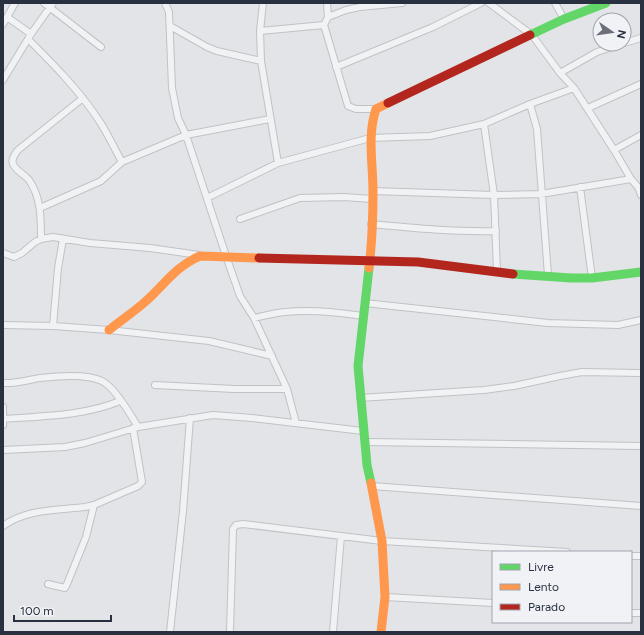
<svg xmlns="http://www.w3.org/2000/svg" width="644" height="635" font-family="Figtree,sans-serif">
<rect width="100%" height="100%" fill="#e2e4e7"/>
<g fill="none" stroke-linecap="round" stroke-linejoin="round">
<g stroke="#c0c2c5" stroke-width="8">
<path id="street" d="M44 3 101 47
M165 3 169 12 172 88 178 118 186 135 226 256 240 296 254 318 287 389 296 423
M263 3 260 31 261 61 278 163
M327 3 328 17 324 25 348 106 356 109H376
M489 3 532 35 560 73 574 88 614 150 631 179 638 187 641 195
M555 3 564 19
M7 17 31 34
M328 17 346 10 360 7 402 3
M3 24 15 3
M170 26 207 47 217 51 261 61
M260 31 324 25
M28 39C53 64 78 89 98 119 107 132 114 148 122 162
M624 43 641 38
M336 67 433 27 481 3
M560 73 597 52 621 44
M3 80 31 34 53 3
M530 104 537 129 548 275
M588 108 641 84
M484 124 494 195 497 271
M614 150 641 135
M580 187 592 278
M373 191 494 195 541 194 631 179
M207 198 278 163 370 138 430 136 484 124 530 104 574 88
M40 208 101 181 122 162 186 135 270 119
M240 219 300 198 344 197 372 199
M371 224C413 228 454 232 496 231
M41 239C41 218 41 197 29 180 25 175 16 171 13 164 11 159 15 154 18 150L83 98
M3 253 14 257 22 253 35 242 41 239 53 237 90 243 150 248 199 255
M365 303 548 323 618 325 641 320
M254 318C264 316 274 313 285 312 311 309 337 312 363 316
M3 325 53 326 109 330 209 341 272 356
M53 326 58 268 63 239
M3 383C16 384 27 380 40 378 57 376 86 373 102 381 114 387 131 415 138 427
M155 385 234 389H287
M360 398 484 390 514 386 560 376 582 372 641 373
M3 407V425
M3 419C42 416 84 416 120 401
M365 442 641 446
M3 450 65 447 85 443 138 427 213 415 252 418 363 431
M372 486 641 506
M3 526C26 509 58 510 85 507L94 505 138 486 142 482 133 428
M631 556H641
M48 584 65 588 67 584 86 537 94 505
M385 597 493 603
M631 613H641
M170 632 183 511 190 418
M230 632 233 529 236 525 243 524 382 541 567 552
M333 632 341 536"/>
</g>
<use href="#street" stroke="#f1f2f4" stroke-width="6"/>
<path stroke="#63d668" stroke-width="9" d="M530 35 564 19 606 3
M369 268 358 366 367 465 371 483
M513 274 571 278H592L641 272"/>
<path stroke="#ff974d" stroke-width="9" d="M369 268C372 243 373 217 373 191 373 163 367 136 376 109L388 103
M109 330C121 320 134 312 146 301 164 285 176 266 200 256L259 258
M371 483 382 541 385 597 381 632"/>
<path stroke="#b3261e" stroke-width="9" d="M388 103 530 35
M259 258 418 262 513 274"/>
</g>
<rect width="644" height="635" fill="none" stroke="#293040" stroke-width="8"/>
<rect x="492" y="551" width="140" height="72" fill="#f0f2f6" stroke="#a0a4ad"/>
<rect x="500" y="564" width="20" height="6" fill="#63d668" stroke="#a0a4ad"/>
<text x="528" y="571" font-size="12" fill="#293040">Livre</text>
<rect x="500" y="584" width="20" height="6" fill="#ff974d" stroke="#a0a4ad"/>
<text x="528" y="591" font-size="12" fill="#293040">Lento</text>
<rect x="500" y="604" width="20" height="6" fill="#b3261e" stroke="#a0a4ad"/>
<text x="528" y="611" font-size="12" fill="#293040">Parado</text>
<g transform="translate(612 32) rotate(103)"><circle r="19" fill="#f0f2f6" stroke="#a0a4ad"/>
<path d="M0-3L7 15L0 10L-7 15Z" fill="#6a6f7a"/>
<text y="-6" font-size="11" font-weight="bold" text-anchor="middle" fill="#293040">N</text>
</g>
<path d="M14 615v6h97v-6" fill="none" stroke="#293040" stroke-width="2"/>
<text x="20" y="615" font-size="12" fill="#293040" stroke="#f0f2f6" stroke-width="3" paint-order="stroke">100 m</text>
</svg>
